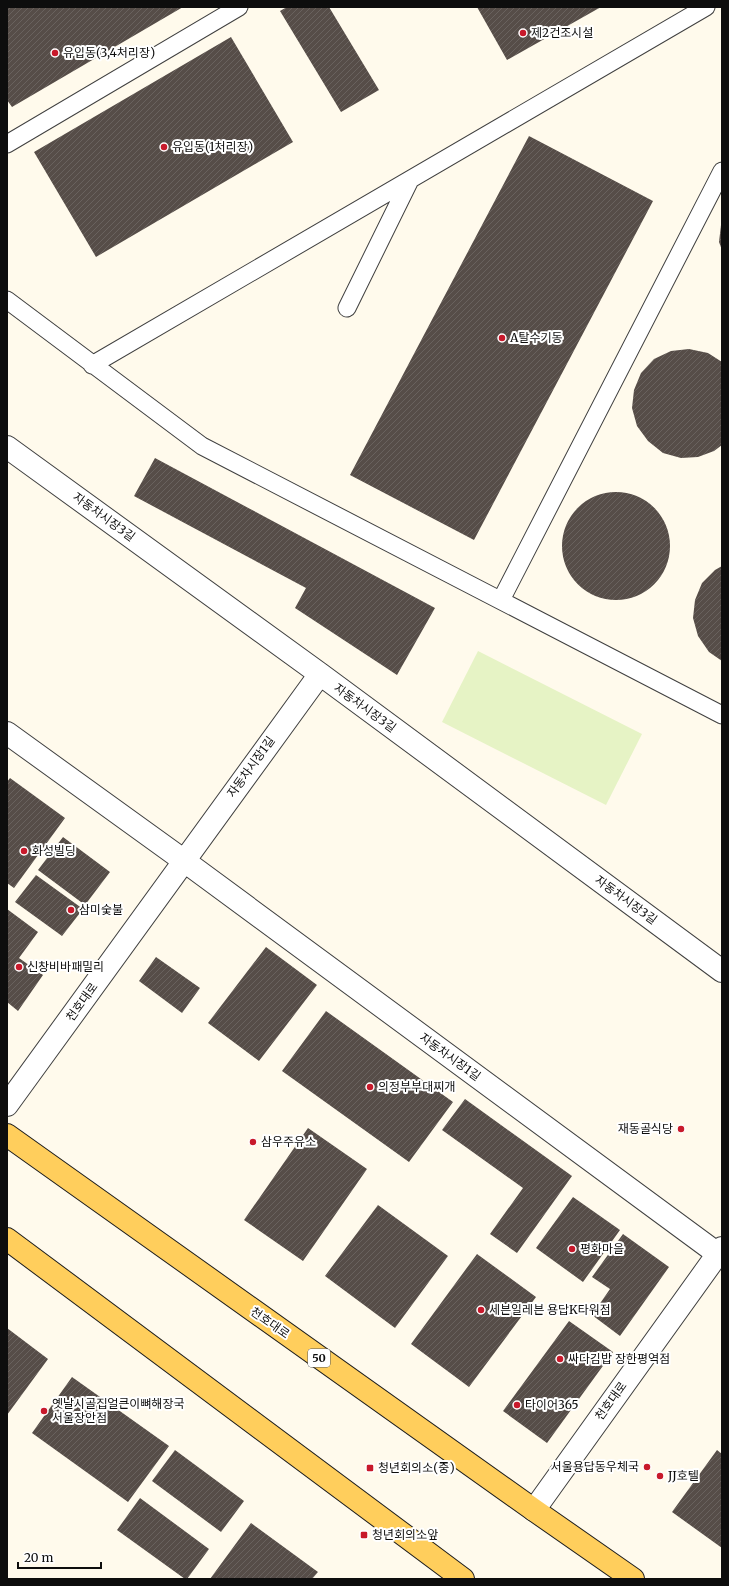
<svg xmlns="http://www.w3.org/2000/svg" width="729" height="1586" font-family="Merriweather,'Noto Sans KR',serif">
<defs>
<pattern id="building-hatch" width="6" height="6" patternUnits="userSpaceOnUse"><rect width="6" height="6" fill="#564d48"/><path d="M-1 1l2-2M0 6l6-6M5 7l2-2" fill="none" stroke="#69625e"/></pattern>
</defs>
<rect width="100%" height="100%" fill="#fffaec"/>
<path fill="#e6f3c5" d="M478 651 642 734 606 805 442 722Z"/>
<path fill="url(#building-hatch)" d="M7 7H183L12 107 7 100Z
M287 7H329L379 90 341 112 280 11Z
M477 7H601L507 60Z
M231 37 293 142 96 257 34 152Z
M529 136 653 201 474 540 350 475Z
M721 225H722V250L719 242Z
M689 349 708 353 722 362V445L714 451 698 457 681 458 663 453 648 441 637 426 632 408 634 390 641 373 654 359 671 351Z
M155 458 435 608 397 675 295 608 306 588 134 496Z
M562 546a54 54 0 1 1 108 0a54 54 0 1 1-108 0Z
M722 566V661L709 652 698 636 693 618 695 600 702 583 715 570Z
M10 778 65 818 14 888 7 883V782Z
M63 837 110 872 85 905 38 870Z
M36 875 83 909 62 936 15 902Z
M7 909 38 932 19 958 43 975 18 1011 7 1002Z
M266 947 317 985 259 1061 208 1023Z
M156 957 200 988 182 1013 139 981Z
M326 1011 453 1102 409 1162 282 1071Z
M465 1099 572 1176 517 1253 490 1234 523 1188 442 1130Z
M308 1128 367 1169 303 1261 244 1220Z
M573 1197 620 1230 583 1282 536 1248Z
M378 1205 448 1256 395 1328 325 1276Z
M623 1234 669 1267 620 1336 592 1315 610 1289 592 1277Z
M477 1254 536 1297 469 1387 411 1344Z
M569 1321 613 1352 547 1443 503 1411Z
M7 1328 48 1359 7 1415Z
M72 1377 169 1446 128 1502 32 1433Z
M175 1450 244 1501 221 1532 152 1481Z
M717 1450 722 1454V1548L672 1512Z
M140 1498 209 1549 187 1579H185L117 1530Z
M251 1523 318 1572 312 1579H210Z"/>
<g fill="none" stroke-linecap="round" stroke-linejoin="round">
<g stroke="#404040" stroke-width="19">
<path id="service" d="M7 144 239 7
M7 300 202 446 722 715
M347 308 410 180
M92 365 706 7
M501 600 722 171"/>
</g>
<g stroke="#404040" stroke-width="24">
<path id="minor" d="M7 447 320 674 722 971
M7 733 183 860 722 1257
M7 1105 320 674
M534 1510 722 1248"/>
</g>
<g stroke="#1e1e1e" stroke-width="24">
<path id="primary" d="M7 1135 534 1510 633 1579
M7 1239 463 1579"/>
</g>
<use href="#service" stroke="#fff" stroke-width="17"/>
<use href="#minor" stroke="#fff" stroke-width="22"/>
<use href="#primary" stroke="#ffce5c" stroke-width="22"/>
</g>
<g fill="#c8192b" stroke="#fff" stroke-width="1.5">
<circle cx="523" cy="33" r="4"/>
<circle cx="55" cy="53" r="4"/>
<circle cx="164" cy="147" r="4"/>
<circle cx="502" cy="338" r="4"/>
<circle cx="24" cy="851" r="4"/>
<circle cx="71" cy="910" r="4"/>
<circle cx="19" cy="967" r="4"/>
<circle cx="370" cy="1087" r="4"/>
<circle cx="681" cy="1129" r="4"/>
<circle cx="253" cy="1142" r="4"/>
<circle cx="572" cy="1249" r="4"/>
<circle cx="481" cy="1310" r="4"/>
<circle cx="560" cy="1359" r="4"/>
<circle cx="517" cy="1405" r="4"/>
<circle cx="44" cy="1411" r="4"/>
<circle cx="647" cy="1467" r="4"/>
<rect x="366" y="1464" width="8" height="8" rx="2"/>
<circle cx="660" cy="1476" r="4"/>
<rect x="360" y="1531" width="8" height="8" rx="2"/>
</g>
<g text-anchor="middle" stroke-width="4" stroke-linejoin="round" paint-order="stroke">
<rect fill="#fff" stroke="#565656" stroke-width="1" x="308" y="1349" width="22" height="18" rx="3"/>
<g font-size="11" font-weight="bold" fill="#0d0d0d">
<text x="319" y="1362">50</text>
</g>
<g font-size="12" fill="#0d0d0d" stroke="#fff" text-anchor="start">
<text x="531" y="37">제2건조시설</text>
<text x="63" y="57">유입동(3,4처리장)</text>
<text x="172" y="151">유입동(1처리장)</text>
<text x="510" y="342">A탈수기동</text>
<text x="32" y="855">화성빌딩</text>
<text x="79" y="914">삼미숯불</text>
<text x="27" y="971">신창비바패밀리</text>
<text x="378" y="1091">의정부부대찌개</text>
<text x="673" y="1133" text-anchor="end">재동골식당</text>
<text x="261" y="1146">삼우주유소</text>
<text x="580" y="1253">평화마을</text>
<text x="489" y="1314">세븐일레븐 용답K타워점</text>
<text x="568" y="1363">싸다김밥 장한평역점</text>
<text x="52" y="1408">옛날시골집얼큰이뼈해장국<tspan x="52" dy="14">서울장안점</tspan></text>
<text x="525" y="1409">타이어365</text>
<text x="639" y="1471" text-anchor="end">서울용답동우체국</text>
<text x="378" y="1472">청년회의소(중)</text>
<text x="668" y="1480">JJ호텔</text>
<text x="372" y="1539">청년회의소앞</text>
</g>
<g font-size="12" fill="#0d0d0d" stroke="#fff">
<text transform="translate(104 517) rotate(36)" y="4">자동차시장3길</text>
<text transform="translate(365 708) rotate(36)" y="4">자동차시장3길</text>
<text transform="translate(251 767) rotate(-54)" y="4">자동차시장1길</text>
<text transform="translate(626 900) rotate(36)" y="4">자동차시장3길</text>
<text transform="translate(82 1002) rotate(-54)" y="4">천호대로</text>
<text transform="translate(450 1057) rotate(36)" y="4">자동차시장1길</text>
<text transform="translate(270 1323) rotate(35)" y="4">천호대로</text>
<text transform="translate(611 1401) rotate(-54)" y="4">천호대로</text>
</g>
</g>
<rect width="729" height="1586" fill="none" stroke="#0d0d0d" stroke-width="16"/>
<path d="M18 1562v6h83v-6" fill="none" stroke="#0d0d0d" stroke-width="2"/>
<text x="24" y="1562" font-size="12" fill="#0d0d0d" stroke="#ffffff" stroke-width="3" paint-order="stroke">20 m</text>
</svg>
